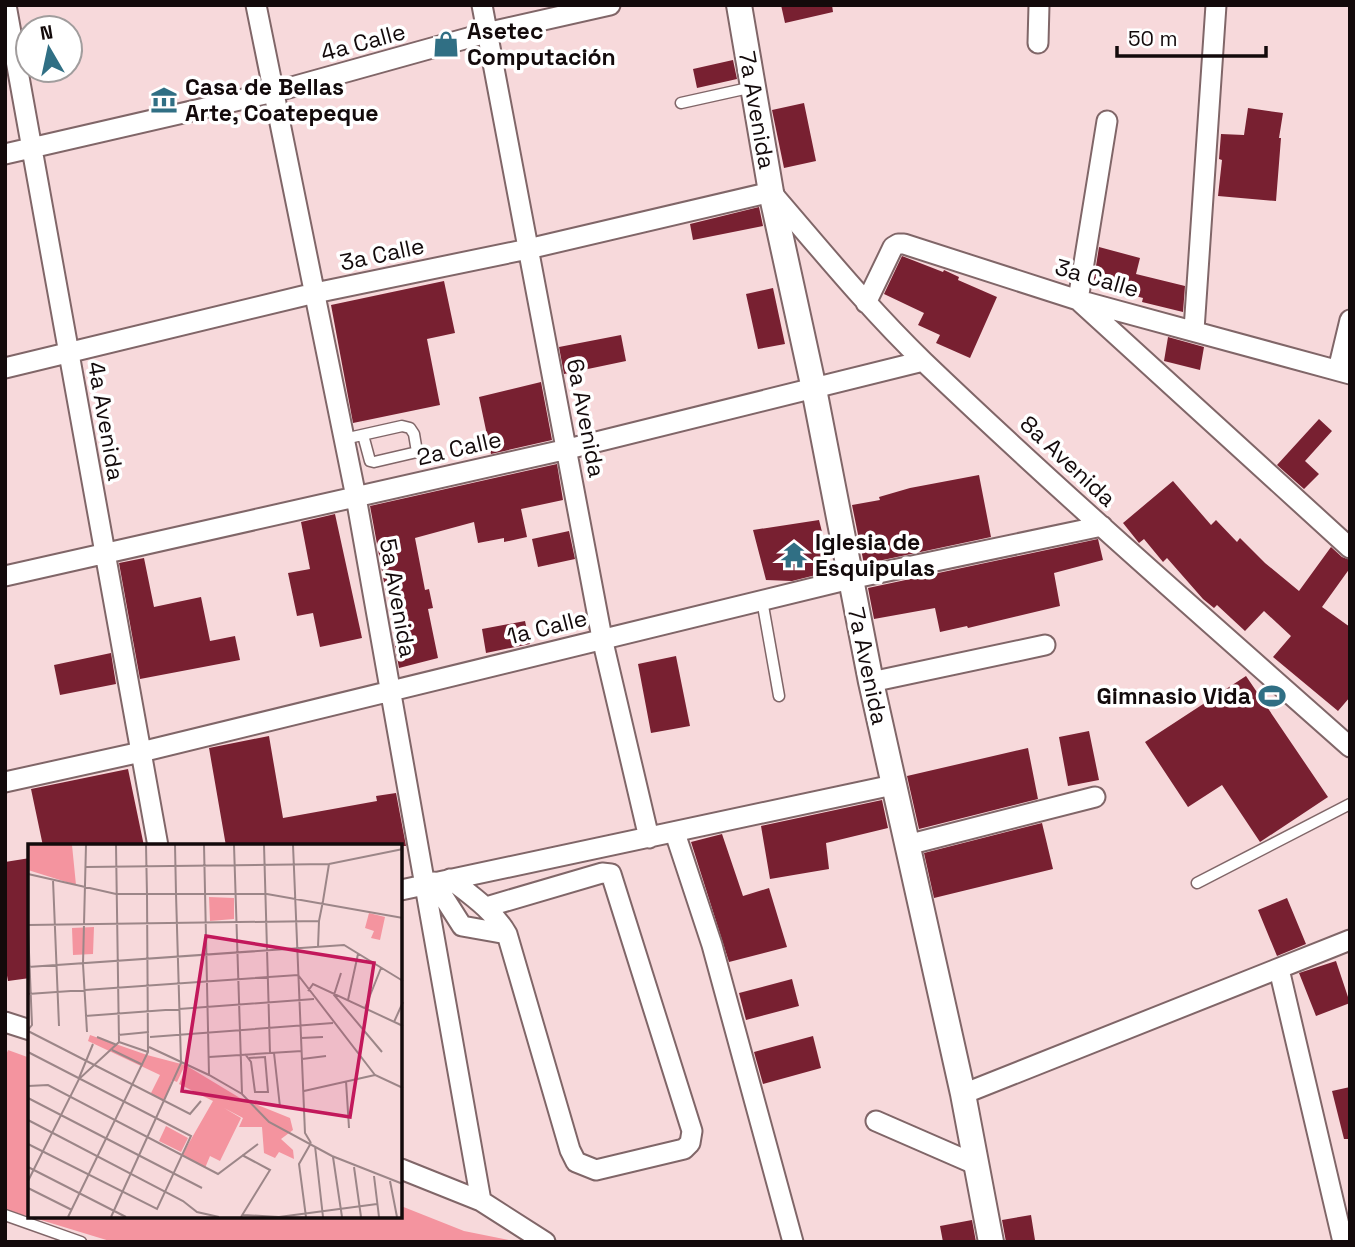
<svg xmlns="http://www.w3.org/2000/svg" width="1355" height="1247" font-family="'Space Grotesk',sans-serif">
<rect width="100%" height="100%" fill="#f7d9db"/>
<path fill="#f4949f" d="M8 1050 30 1058V1217L5 1210V1058Z
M401 1206 464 1231 518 1242H113L31 1217H401Z"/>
<path fill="#782031" d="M781 5H832L833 12 785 23Z
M733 60 737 79 697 88 693 69Z
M804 103 816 161 784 168 772 110Z
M1248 108 1283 113 1279 138H1281L1276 201 1218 196 1222 160 1219 159 1221 134 1244 135Z
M759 207 763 226 693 240 690 224Z
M1099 247 1140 258 1136 274 1185 286 1183 312 1142 302 1143 298 1093 285Z
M902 256 943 272 944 270 959 277 958 280 997 297 970 358 936 343 940 335 918 325 924 313 884 294Z
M444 281 455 333 427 339 440 405 353 423 331 305Z
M773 288 785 344 758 349 746 294Z
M621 335 626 361 564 374 559 347Z
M1168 337 1204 347 1200 370 1164 361Z
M541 382 552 440 491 454 479 397Z
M1319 419 1332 431 1305 461 1319 474 1304 489 1277 465Z
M557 464 563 500 521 509 527 537 504 542V538L478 543 474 522 415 538 425 590 429 589 433 608 428 609 438 658 399 668 393 636 405 633 396 591 386 593 370 506Z
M979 475 991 537 864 564 852 505 880 500 879 497 910 488Z
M1173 481 1211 525 1216 520 1237 542 1240 538 1265 563 1299 591 1331 547 1342 557 1350 560V568L1322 607 1350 627V697L1338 711 1273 657 1291 636 1264 611 1245 631 1217 605 1214 608 1203 599 1167 558 1163 562 1144 539 1139 543 1123 523Z
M335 514 362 638 320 647 313 613 297 616 288 573 310 569 301 522Z
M819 520 832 571 792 581 766 580 753 530Z
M569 531 575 559 538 567 532 539Z
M1098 539 1103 560 1054 573 1060 606 968 628 967 626 940 632 935 608 874 619 868 588Z
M144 558 154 607 201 597 210 641 235 636 240 660 140 679 119 563Z
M525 621 530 644 486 653 482 629Z
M111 653 116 684 60 695 54 665Z
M676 656 690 726 651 733 638 664Z
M1246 676 1328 797 1260 842 1222 785 1188 807 1145 742Z
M1089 731 1099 780 1068 786 1059 737Z
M269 736 283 818 377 801 376 796 396 793 406 846H226L209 748Z
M1028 748 1038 799 919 829 907 776Z
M128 769 144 846H43L31 789Z
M882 800 888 828 826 843 829 869 770 879 761 826Z
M1042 823 1053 869 934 898 924 853Z
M722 834 743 896 769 888 787 947 729 962 691 842Z
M30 858V978L8 981 5 965V862Z
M1287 898 1306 944 1277 956 1258 910Z
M1336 961 1350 1003 1316 1016 1299 973Z
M792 979 799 1006 746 1020 739 993Z
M813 1036 821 1068 763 1084 754 1052Z
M1350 1087V1139H1344L1332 1091Z
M1031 1215 1035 1240 1006 1242 1002 1220Z
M972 1220 976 1242H943L940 1226Z"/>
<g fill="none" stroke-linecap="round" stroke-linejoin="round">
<g stroke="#806668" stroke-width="13">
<path id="service" d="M681 103 753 87
M344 439 402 426 410 428 414 434 417 452 374 462 370 461 363 435
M762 600 779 696
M1197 883 1350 804
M5 1215 81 1242"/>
</g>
<g stroke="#806668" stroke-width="23">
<path id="minor" d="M6 5 158 846
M256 5 356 497 481 1201
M482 5 602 638 649 838
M1038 43 1039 5
M1107 121 1078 300 1350 548
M5 154 274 92 486 33 610 5
M866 303 893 247 898 244H904L1078 300 1350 374
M1194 330 1216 5
M5 368 315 293 528 249 771 192C821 250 869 309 924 362 1062 494 1207 620 1350 747
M1338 370 1350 320
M5 576 568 449 923 361
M871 682 1045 645
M5 782 141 752 850 579 1102 526
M675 833 712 945 793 1242
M907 845 1095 797
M450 879C472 896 493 910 507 934L570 1150 576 1162 596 1170 684 1149 690 1143 692 1131 611 874 602 873 486 907
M434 882 462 926 507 934
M401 890 893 785
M1279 969 1343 1242
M5 1022 30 1030
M963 1094 1350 940
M876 1121 977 1165
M401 1169 481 1201 545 1242"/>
</g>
<g stroke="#806668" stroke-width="28">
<path id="tertiary" d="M739 5 771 192 814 389 871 682 963 1094 991 1242"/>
</g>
<use href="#service" stroke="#fff" stroke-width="10"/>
<use href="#minor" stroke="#fff" stroke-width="19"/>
<use href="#tertiary" stroke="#fff" stroke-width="24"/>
</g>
<defs>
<g id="shop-bare" transform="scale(2.1)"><path d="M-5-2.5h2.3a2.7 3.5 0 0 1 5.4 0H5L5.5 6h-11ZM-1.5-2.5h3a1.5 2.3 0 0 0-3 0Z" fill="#306f84" stroke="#fff" stroke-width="2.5" paint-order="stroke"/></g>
<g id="museum-bare" transform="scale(2.1)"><path d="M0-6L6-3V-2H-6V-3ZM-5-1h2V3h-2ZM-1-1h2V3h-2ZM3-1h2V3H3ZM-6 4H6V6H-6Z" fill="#306f84" stroke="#fff" stroke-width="2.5" paint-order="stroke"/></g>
<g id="temple-bare" transform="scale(2.1)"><path d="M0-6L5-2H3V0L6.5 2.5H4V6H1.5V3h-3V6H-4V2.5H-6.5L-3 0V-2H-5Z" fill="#306f84" stroke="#fff" stroke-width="2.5" paint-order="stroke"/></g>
<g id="stadium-bare" transform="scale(2.1)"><path d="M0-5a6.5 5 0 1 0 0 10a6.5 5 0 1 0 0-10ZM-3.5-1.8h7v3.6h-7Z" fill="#306f84" stroke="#fff" stroke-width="2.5" paint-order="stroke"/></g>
</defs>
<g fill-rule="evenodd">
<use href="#shop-bare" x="446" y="44"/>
<use href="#museum-bare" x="164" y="100"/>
<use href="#temple-bare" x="794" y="555"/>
<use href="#stadium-bare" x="1272" y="696"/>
</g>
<g text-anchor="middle" stroke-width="7" stroke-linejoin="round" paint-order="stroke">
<g font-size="23" font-weight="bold" fill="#130a0b" stroke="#fff" text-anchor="start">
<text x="467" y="39">Asetec<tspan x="467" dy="26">Computación</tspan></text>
<text x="185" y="95">Casa de Bellas<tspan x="185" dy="26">Arte, Coatepeque</tspan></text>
<text x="815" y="550">Iglesia de<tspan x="815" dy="26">Esquipulas</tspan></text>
<text x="1251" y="704" text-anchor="end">Gimnasio Vida</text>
</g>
<g font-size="23" fill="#130a0b" stroke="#fff">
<text transform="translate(363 42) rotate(-15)" y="8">4a Calle</text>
<text transform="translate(757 110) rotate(80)" y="8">7a Avenida</text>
<text transform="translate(382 254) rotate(-12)" y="8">3a Calle</text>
<text transform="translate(1097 278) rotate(16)" y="8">3a Calle</text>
<text transform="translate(586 418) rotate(79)" y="8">6a Avenida</text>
<text transform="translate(106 421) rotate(80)" y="8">4a Avenida</text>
<text transform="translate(459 448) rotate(-13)" y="8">2a Calle</text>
<text transform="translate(1068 461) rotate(43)" y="8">8a Avenida</text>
<text transform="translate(398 598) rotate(80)" y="8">5a Avenida</text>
<text transform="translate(547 627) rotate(-14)" y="8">1a Calle</text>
<text transform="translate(868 666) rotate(78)" y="8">7a Avenida</text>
</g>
</g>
<g transform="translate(28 844)">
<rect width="374" height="374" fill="#f7d9db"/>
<path d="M0 1H44L48 41 0 26ZM181 53 206 54V75L182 77ZM341 69 357 73 352 96 343 94 346 87 337 84ZM66 83 65 110 45 111 44 84ZM62 191 119 211 157 221 149 238 144 236 136 258 123 249 132 231 60 197ZM159 222 212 254 262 274 265 286 253 295 265 306 266 315 251 308 247 314 236 309 234 283H211L215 274 196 264 213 274 192 317 182 312 177 324 154 311 185 257 151 240ZM138 282 160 294 153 308 131 297Z" fill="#f4949f"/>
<path fill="none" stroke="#9c8688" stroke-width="2" d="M58 1 55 120 59 188M118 1 119 51M147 1 148 50M176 1 181 231M206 1 214 250M236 1 242 209M265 1 277 289 283 299M58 23 301 20 375 5M0 30 88 50H239L375 74M25 36 31 182M295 57 301 20M0 81 291 77 295 57M0 84 4 181 0 186M290 103 291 77M0 123 316 101 375 137M313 129 306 151 354 208M280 147 285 140 375 182M0 150 270 131 347 231 375 244M320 156 330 110M337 164 353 124M57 172 286 155M366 178 375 158M0 187 162 270 173 257M90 191 121 188M69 193 89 201M122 193 305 179M273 194 295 193M91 198 120 208M121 203 181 231 214 250 241 278 304 312 375 340M84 206 115 221M0 208 163 292 129 365 0 300M246 209 252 263M217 210 223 218 227 248H240L237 213 221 214M181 213 274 207M274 215 298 212M51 234 65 200M318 237 321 284M0 242 20 241 190 330 230 300M276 247 347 231M0 254 174 344M0 276 155 357 169 368 191 373M287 302 295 373M305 313 314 373M0 323 98 373M326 323 333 373M346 332 351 373M0 337 51 235 91 198 88 1M362 337 369 373M0 344 44 366M215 371 251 373 349 360M40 373 120 208 119 51M83 373 153 219 148 50M213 373 242 326 214 311M278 373 271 320 283 299"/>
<path fill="#c2185b" fill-opacity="0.15" stroke="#c2185b" stroke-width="3.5" d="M178 92 346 119 322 273 154 247Z"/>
<rect width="374" height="374" fill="none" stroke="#130a0b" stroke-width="3.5"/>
</g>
<rect width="1355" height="1247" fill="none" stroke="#130a0b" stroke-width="14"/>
<g transform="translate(49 49) rotate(351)"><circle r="33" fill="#ffffff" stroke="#a19d9d" stroke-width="2"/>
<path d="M0-5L12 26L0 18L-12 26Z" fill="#306f84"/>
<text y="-10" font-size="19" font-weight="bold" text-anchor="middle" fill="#130a0b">N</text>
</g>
<path d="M1117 46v10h149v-10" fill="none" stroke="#130a0b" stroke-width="3.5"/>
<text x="1128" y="46" font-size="21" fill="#130a0b" stroke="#ffffff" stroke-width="5" paint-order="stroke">50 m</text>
</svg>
